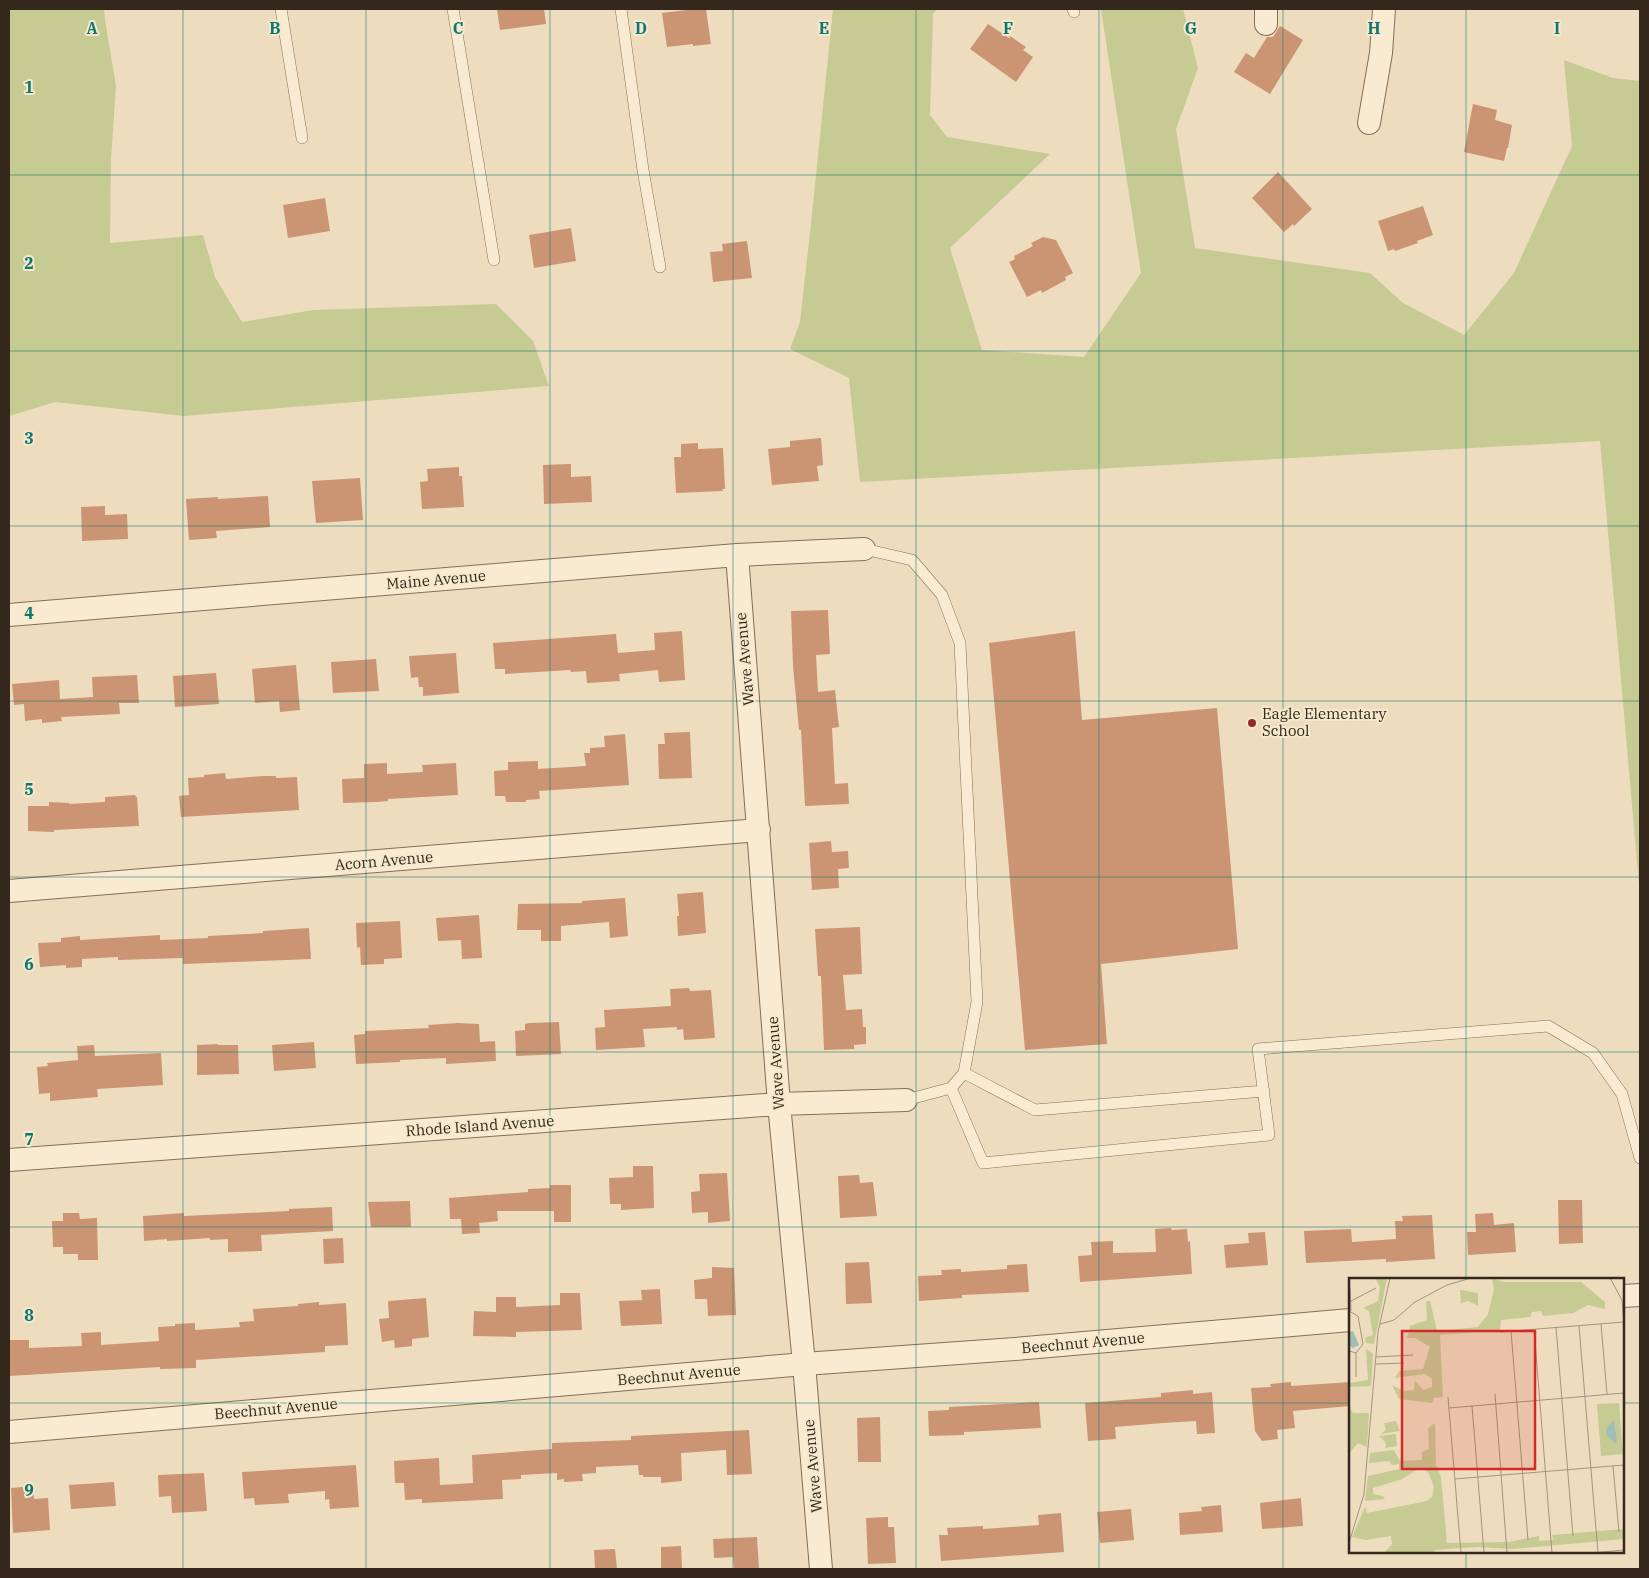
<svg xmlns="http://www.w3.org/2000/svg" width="1649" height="1578" font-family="'IBM Plex Serif',serif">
<rect width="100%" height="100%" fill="#edddbe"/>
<path fill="#c6ca93" d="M9 9H104L105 20 116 86 111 159 110 243 203 235 215 277 242 322 313 310 496 304 533 341 549 386 184 416 55 402 9 416Z
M833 9H937L933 14 930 115 947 137 1050 154 950 248 982 350 1084 357 1141 273 1101 9H1183L1198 68 1176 129 1195 248 1370 273 1403 303 1464 335 1514 273 1572 146 1564 60 1613 78 1640 81V896L1600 441 860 482 849 378 790 349 800 322 811 224Z"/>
<path fill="#cb9574" d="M497 9H544L546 24 500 30Z
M695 9H706L711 44 693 46V44L667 47 662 13Z
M988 24 1009 38 1010 36 1026 47 1023 50 1033 57 1016 82 970 49Z
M1280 26 1303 40 1270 94 1234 72 1246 53 1254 58 1267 37H1273Z
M1473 104 1497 110 1495 120 1512 125 1508 148H1507L1504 161 1464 152Z
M1278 172 1312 209 1294 226 1293 224 1284 232 1252 198Z
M325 198 330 231 288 238 283 205Z
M1423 206 1433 235 1417 241 1418 243 1395 251 1394 249 1388 251 1378 221Z
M571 228 576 261 534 268 529 235Z
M1043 237 1056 240 1073 273 1065 277 1066 280 1042 293 1041 290 1027 297 1009 262 1015 259 1014 256 1033 246 1031 243Z
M747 241 752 278 713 282 710 252 723 251 722 244Z
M821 438 823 465 817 466 819 481 772 485 768 449 790 447V441Z
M698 443V449L723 448 725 489H722L723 491 676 493 674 457H681V444Z
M571 464V477L591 476 592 502 544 504 543 465Z
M459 467V476H462L464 507 422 509 420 482 428 481 427 469Z
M360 478 363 520 316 523 312 481Z
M268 496 270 527 216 531 217 538 189 540 186 499 218 497V499Z
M105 506V515L127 514 128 539 82 541 81 507Z
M828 610 830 654 816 655 818 692 835 690 839 727 832 728 835 784 848 783 849 804 805 806 801 730H799L793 666 791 611Z
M682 631 685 680 659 682 658 670 619 674 620 681 587 683 586 671 571 672 570 670 505 674V669H495L493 643 616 634 618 653 655 650 654 633Z
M1075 631 1082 720 1217 708 1238 949 1101 964 1107 1044 1025 1050 989 643Z
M456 653 459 693 423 696V687H419L418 677 411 678 409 656Z
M376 659 379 691 333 693 331 662Z
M296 665 300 710 280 712 279 701 255 703 252 669Z
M216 673 219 704 175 707 173 676Z
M137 675 139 703H119L120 714 61 717 62 721 42 723V719L25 721 24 704 14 705 12 684 59 680 60 699 93 697 92 677Z
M690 732 692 778 659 779 658 744H665L664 733Z
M625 734 629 785 539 791 540 799 526 800V802H506L505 796H495L494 771 508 770V762L538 761V769L586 766 584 753H590V748L605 747 604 736Z
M387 763V774L423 772 422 765 456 763 458 795 388 799V801L376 802 343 803 342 779 364 778V764Z
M225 773 226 779 263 776H276V778L297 777 299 810 181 817 179 796 189 795 188 778 204 777V775Z
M135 795 136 797H137L139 826 54 830V832L28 831V806H49V802L69 803V804L105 802V797Z
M831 841 832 852 848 851 849 868 838 869 839 888 812 890 809 843Z
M703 892 706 933 678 936 677 916H679L677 894Z
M625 898 628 936 610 938 609 922 561 926V941H541V930H517L518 904 582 903V901Z
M479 915 482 958 462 959 461 940 438 941 436 918Z
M400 921 402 958 384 959V964L361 965 360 947 357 948 356 923Z
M860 927 862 974 843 975 846 1010 862 1009 863 1027H866V1044L854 1045V1049L824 1050 821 976H818L815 929Z
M309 928 311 959 183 964V958L118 960V957L82 959V967L66 968V965L40 967 38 943 61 942V938L80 936V940L160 935V940L208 938V936L263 933V931Z
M689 988 690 991 711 990 715 1038 684 1040 683 1029 677 1030V1027L643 1029 645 1047 596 1050 595 1028 605 1027 604 1010 671 1006 670 989Z
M559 1022 561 1054 516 1056 515 1031 525 1030V1024L529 1023Z
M458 1023 479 1024 480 1042 495 1041 496 1061 446 1064V1058L400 1060V1062L356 1064 354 1035 365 1034V1031L429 1028 428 1025Z
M314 1042 316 1068 274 1071 272 1045Z
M218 1044V1045H238L239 1074 197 1075V1045Z
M94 1045 95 1056 161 1053 163 1085 97 1089 98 1097 50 1101V1093L39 1094 37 1067 48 1066 47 1063 78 1060 77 1046Z
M633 1166H653L654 1208 621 1210V1204H610L609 1178 633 1177Z
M727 1173 730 1221 708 1223V1212L692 1213 691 1192 700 1191 699 1174Z
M859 1175 860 1183 873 1182 877 1216 840 1218 838 1176Z
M550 1185H571V1222H554V1211H497L498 1221 479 1223 480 1233 462 1234 461 1219H450L449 1198 528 1192V1189L550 1188Z
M1558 1200H1582L1583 1243 1559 1244Z
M410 1201 411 1227H371L368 1202Z
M332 1207 333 1231 261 1235 262 1251 228 1252V1239L210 1240V1238L167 1241V1239L144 1241 143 1216 184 1213V1216L289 1211V1209Z
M63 1213H79L80 1219 97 1218 98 1260H78V1254H63V1247H53L52 1221H63Z
M1493 1213 1494 1225 1514 1223 1516 1252 1468 1255 1467 1232H1476L1475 1214Z
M1432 1215 1435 1259 1386 1262V1259L1306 1263 1304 1231 1351 1229 1352 1242 1396 1239 1395 1221H1403L1402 1216Z
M1171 1228 1172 1230 1187 1229 1188 1242 1190 1241 1192 1274 1080 1282 1078 1256 1092 1255 1091 1242 1113 1241V1253L1156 1252 1155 1229Z
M1265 1232 1268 1265 1226 1268 1224 1245 1249 1243 1248 1233Z
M343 1238 344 1263 324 1264 323 1239Z
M869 1262 872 1303 846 1304 845 1263Z
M1027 1264 1029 1292 962 1295V1298L919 1301 918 1276 942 1275 941 1270 961 1269V1272L1007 1269V1265Z
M712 1267 734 1268 736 1315 708 1316 707 1299H695L694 1280 712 1278Z
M660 1289 662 1324 621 1326 619 1301 642 1300 641 1290Z
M560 1293H580L582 1330 516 1332V1337L473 1336 474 1311 496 1312V1297H516V1307L560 1305Z
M426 1298 429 1337 412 1339V1346L395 1348 394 1340 382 1342 379 1319 389 1318 388 1301Z
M319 1302V1305L346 1303 348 1345 325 1346V1352L196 1360V1368L160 1369V1367L9 1376V1340H29V1348L82 1346 81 1333 101 1332V1345L159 1341 158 1327 175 1326V1324L195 1323V1330L240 1327 239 1322 254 1321 253 1309 298 1306V1304Z
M1291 1382V1386L1350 1382V1406L1293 1411 1295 1428 1277 1430 1278 1439 1262 1441 1255 1431 1251 1388 1271 1387 1270 1384Z
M1193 1390V1394L1212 1392 1215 1433 1197 1434 1196 1421 1163 1423 1115 1427 1116 1439 1088 1441 1085 1403 1161 1397V1393Z
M1039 1402 1041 1428 964 1432V1435L929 1436 928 1411 949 1410V1407Z
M880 1417 881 1462H858L857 1418Z
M749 1430 752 1474 727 1475 726 1450 681 1453 682 1481 661 1483V1477H643V1475H639L638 1465 596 1467V1473L582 1474 583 1481 564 1482V1479L557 1480V1473L521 1475V1479L502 1480 503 1499 422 1503V1499L405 1500 404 1483H395L394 1461 439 1458 440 1485 473 1483 472 1455 552 1449V1443L631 1440V1436Z
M356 1465 359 1507 330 1509 329 1499 325 1500V1491L288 1494 289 1503 255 1505 254 1498 244 1499 242 1472Z
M204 1473 207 1511 172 1513 171 1496 159 1497 158 1475Z
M114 1482 116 1506 71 1509 69 1485Z
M33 1486 34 1499 48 1498 50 1530 13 1533 11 1488Z
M1301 1498 1303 1526 1262 1529 1260 1503Z
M1221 1505 1223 1532 1180 1535 1179 1513 1202 1511 1201 1507Z
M1131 1509 1134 1540 1100 1543 1097 1512Z
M1061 1513 1064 1552 941 1561 939 1535H948L947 1528 983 1526V1529L1039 1525 1038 1515Z
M888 1517V1527H894L896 1563 868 1564 866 1518Z
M757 1537 759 1569H734L733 1557 714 1558 713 1539Z
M681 1546 682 1569H661V1547Z
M615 1549 617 1569H595L594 1550Z"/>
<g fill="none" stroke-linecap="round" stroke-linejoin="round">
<g stroke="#856e57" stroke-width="12">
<path id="lane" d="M281 9 302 138
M453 9 494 260
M621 9 643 170 660 267
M1073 9 1074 12
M864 549 912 560 942 595 960 643 977 1002 964 1073 951 1088 983 1163 1269 1135 1258 1049 1548 1026 1593 1053 1622 1094 1640 1158
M964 1073 1035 1110 1264 1091
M906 1100 951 1088"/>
</g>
<g stroke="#856e57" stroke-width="24">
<path id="street" d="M1266 24V9
M1369 123 1381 53 1384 9
M737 555 779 1104 804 1364 821 1569
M9 615 737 555 864 549
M9 891 759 830
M9 1160 779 1104 906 1100
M1623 1296 1640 1295
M9 1432 804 1364 1015 1349 1350 1320"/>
</g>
<use href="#lane" stroke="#f8ebd1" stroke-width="11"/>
<use href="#street" stroke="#f8ebd1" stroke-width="22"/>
</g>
<path fill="none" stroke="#0f766e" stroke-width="1" stroke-opacity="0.55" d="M183 9V1569M366 9V1569M550 9V1569M733 9V1569M916 9V1569M1099 9V1569M1283 9V1569M1466 9V1279M9 175H1640M9 351H1640M9 526H1640M9 701H1640M9 877H1640M9 1052H1640M9 1227H1640M9 1403H1350M1623 1403H1640M1466 1552V1569"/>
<circle fill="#93282d" stroke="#f4e8cd" stroke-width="2" cx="1252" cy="723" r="5"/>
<g text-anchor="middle" stroke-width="4" stroke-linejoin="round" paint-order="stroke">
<g font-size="15" fill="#34271c" stroke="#f4e8cd">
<text transform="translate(436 580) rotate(-5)" y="5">Maine Avenue</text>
<text transform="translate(745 659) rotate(-95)" y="5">Wave Avenue</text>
<text transform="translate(384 861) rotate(-5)" y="5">Acorn Avenue</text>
<text transform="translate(776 1063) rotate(-94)" y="5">Wave Avenue</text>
<text transform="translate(480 1126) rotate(-4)" y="5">Rhode Island Avenue</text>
<text transform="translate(1083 1343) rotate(-5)" y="5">Beechnut Avenue</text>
<text transform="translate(679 1375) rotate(-5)" y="5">Beechnut Avenue</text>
<text transform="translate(276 1409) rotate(-5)" y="5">Beechnut Avenue</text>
<text transform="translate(813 1466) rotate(-95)" y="5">Wave Avenue</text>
</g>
<g font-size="15" fill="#34271c" stroke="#f4e8cd" text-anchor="start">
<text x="1262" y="719">Eagle Elementary<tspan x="1262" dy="17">School</tspan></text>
</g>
</g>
<g transform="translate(1349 1278)">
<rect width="275" height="275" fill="#edddbe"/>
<path d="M26 0H38L25 66 17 65 16 60 24 57 20 33 14 30 29 23 31 9ZM143 0 155 4H232L256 24V31L239 27 224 35 194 38 192 33 183 34 181 39 152 42 151 52 91 57 94 119 85 120 83 125 50 121 43 107 55 113 65 112 66 103 74 112 83 109V101L76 96 46 100 50 93 74 91 81 69 66 60H58L61 48 78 42 77 23H81L88 53 129 49 139 36 145 12ZM111 12 129 15V28L119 23 112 25ZM17 71 24 76 22 108 0 109V105L19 102ZM270 125 274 176 252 178 248 126ZM0 129 4 135H20L18 169 9 165 0 176ZM47 143 51 153 32 156 37 151 35 145ZM86 145 87 187 92 199 98 265 160 264 190 258V263L204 262 203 257 275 251V261L164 271 129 269 85 272 87 275H35L43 266 42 258 17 262 3 259 16 229 18 235 78 223 83 219 85 209 80 196 77 192 69 191 53 201 24 210V216L34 218 36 221 16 223 19 198 50 191V186L43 187 40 183 20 185 21 175 45 172 51 183 73 182V174L80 171 79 150ZM47 156 48 168 36 170 37 165 30 158Z" fill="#c6ca93"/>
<path d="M4 53 10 67 4 70 0 68V54ZM265 142 268 164 266 165 257 157V151Z" fill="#a1beb5"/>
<path fill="none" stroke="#a3947d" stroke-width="1" d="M261 0 273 22 275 46M1 10 2 33M2 23 27 10M0 33 9 38 14 66 7 75 0 73M31 46 45 42 66 24 98 7 122 0M252 46 258 116M230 48 249 275M207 49 224 258M185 51 203 275M162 53 179 262M151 54 275 44M7 75V99M27 79 64 77M27 86 55 85M146 116 158 275M99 119 112 275M123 128 135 275M100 130 275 115M264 188 270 254M106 201 275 187M0 265 15 216 29 54 41 0M243 275 275 272"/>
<path fill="#d62828" fill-opacity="0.15" stroke="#d62828" stroke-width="2.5" d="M53 53H186V191H53Z"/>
<rect width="275" height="275" fill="none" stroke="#34271c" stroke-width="2.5"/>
</g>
<g font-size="16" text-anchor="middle" font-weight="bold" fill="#0f766e" stroke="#f4e8cd" stroke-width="4" stroke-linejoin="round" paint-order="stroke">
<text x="92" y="34">A</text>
<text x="275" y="34">B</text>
<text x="458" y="34">C</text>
<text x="641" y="34">D</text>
<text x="824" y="34">E</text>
<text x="1008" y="34">F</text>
<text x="1191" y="34">G</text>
<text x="1374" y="34">H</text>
<text x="1557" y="34">I</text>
<text x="29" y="93">1</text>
<text x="29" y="269">2</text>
<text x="29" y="444">3</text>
<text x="29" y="619">4</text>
<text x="29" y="795">5</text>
<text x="29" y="970">6</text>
<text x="29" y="1145">7</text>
<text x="29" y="1321">8</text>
<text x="29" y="1496">9</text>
</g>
<rect width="1649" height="1578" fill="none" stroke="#34271c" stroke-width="20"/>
</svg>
